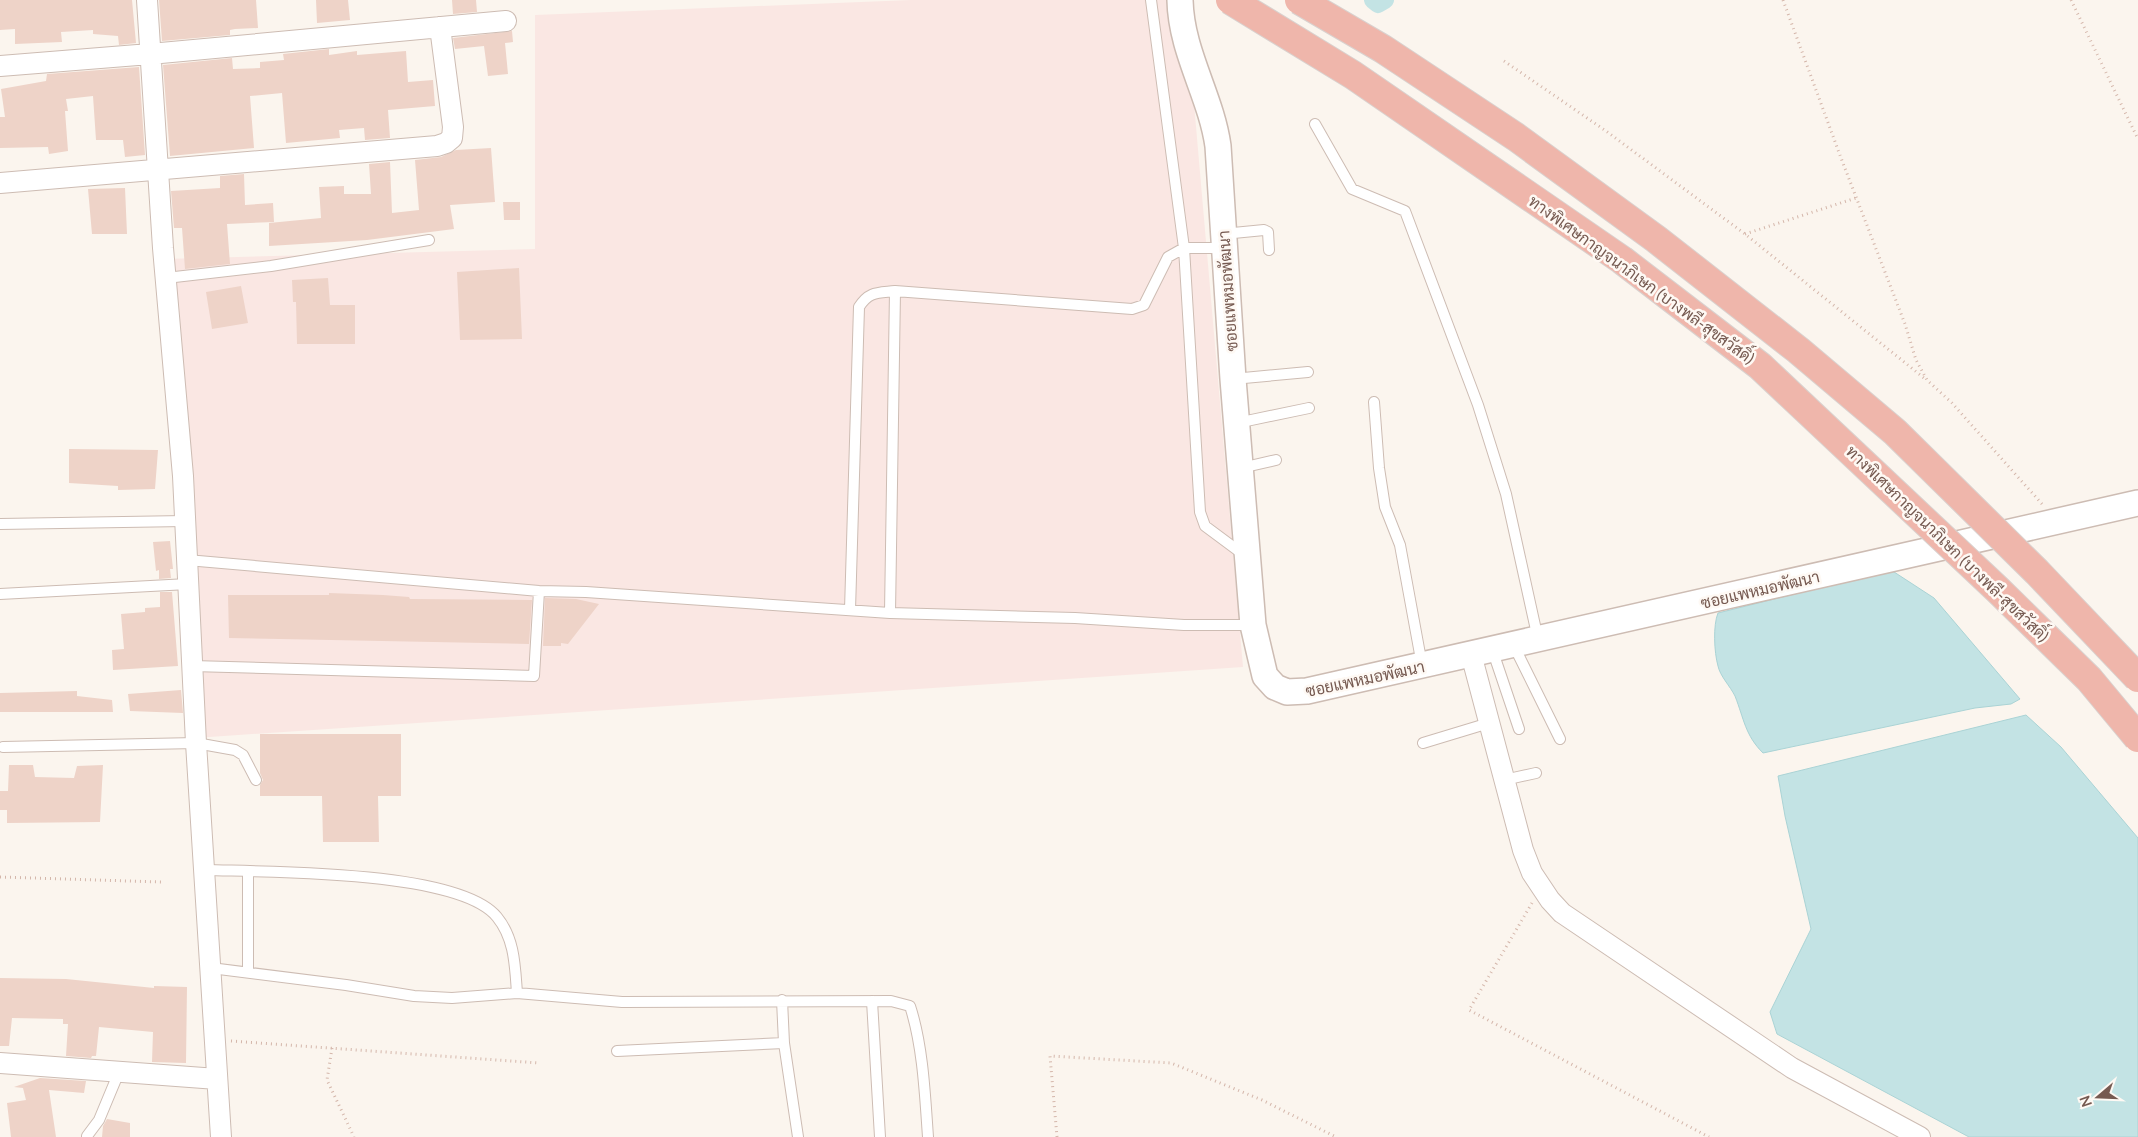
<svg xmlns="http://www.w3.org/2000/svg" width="2138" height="1137" viewBox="0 0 2138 1137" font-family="Lato,Sarabun,sans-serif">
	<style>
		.commercial { fill: #fae7e3 }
		.water { fill: #c3e3e4; stroke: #aad3d5 }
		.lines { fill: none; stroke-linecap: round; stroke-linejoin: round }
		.canal { stroke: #c3e3e4; stroke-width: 18 }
		.building { fill: #eed3c8 }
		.service-casing { stroke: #cdbcb3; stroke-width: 12 }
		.minor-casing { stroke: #cdbcb3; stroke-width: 22 }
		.tertiary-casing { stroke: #cdbcb3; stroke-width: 28 }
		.path { stroke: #d4b6aa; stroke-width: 3; stroke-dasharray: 1 4; stroke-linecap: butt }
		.service { stroke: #fff; stroke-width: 10 }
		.minor { stroke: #fff; stroke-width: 20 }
		.tertiary { stroke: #fff; stroke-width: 25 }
		.motorway-bridge-casing { stroke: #d9d1ce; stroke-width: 30; stroke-linecap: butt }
		.motorway-bridge { stroke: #efb6ab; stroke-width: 28 }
		.labels { text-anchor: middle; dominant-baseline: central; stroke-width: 5; stroke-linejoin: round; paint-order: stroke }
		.street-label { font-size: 16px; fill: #765a51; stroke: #fef9f4 }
	</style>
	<rect width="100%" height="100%" fill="#fbf5ee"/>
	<path class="commercial" d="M 911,0 L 1185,0 L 1243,667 L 195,738 L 164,259 L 535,249 L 535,15 Z"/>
	<path class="water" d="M 1891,570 L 1934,598 L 2020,699 L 2011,704 L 1975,708 L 1763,753 C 1745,735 1744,719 1735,696 C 1730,686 1720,676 1718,666 C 1714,652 1713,625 1718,613 Z
		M 2026,715 L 2061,747 L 2138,838 L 2138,1137 L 1969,1137 L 1777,1034 L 1770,1012 L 1811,929 L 1785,816 L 1778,776 Z"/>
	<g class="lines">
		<path class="canal" d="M 1373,0 L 1378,4 L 1385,0"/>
	</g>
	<path class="building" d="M 0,0 L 132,0 L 136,43 L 119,45 L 118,36 L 93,34 L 93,30 L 61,32 L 62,42 L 15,44 L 15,29 L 0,30 Z
		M 159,0 L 256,0 L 258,28 L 235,29 L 230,30 L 230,35 L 162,41 Z
		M 316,0 L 348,0 L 350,20 L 317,23 Z
		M 452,0 L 476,0 L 477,12 L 453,14 Z
		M 512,31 L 513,42 L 505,43 L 508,74 L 488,76 L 484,46 L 455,49 L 453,38 Z
		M 329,49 L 329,55 L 357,51 L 357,55 L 406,51 L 408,82 L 433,80 L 435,106 L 388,110 L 390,138 L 365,140 L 364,128 L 339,130 L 340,138 L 286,143 L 282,93 L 250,96 L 254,148 L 170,156 L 163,65 L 232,58 L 233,69 L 260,68 L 260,62 L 284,60 L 283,54 Z
		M 139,67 L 145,155 L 125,157 L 123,140 L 96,140 L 93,96 L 66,99 L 68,111 L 65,111 L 68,151 L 49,154 L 48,147 L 0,148 L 0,117 L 5,117 L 1,89 L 46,81 L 47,74 Z
		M 491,148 L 495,202 L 450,205 L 454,229 L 367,240 L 269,246 L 269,223 L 321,218 L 319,187 L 344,186 L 344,194 L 371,194 L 369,164 L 390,162 L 392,213 L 419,210 L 415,160 L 441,157 L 456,150 Z
		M 244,174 L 245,205 L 273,203 L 274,222 L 227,224 L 230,264 L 185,269 L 182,228 L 174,228 L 171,191 L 220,188 L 220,176 Z
		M 125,188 L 127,234 L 92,234 L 88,189 Z
		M 503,202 L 520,202 L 520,220 L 504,220 Z
		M 519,268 L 522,339 L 460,340 L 457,272 Z
		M 328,278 L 330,305 L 355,305 L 355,344 L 297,344 L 296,302 L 293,302 L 292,280 Z
		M 241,286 L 248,323 L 212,329 L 206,292 Z
		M 69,449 L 158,450 L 155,489 L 118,490 L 118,486 L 69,483 Z
		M 170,541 L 173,569 L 170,569 L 171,578 L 159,579 L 159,570 L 156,571 L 153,542 Z
		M 160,592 L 172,592 L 178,666 L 113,670 L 112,650 L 124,649 L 121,614 L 145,612 L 145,608 L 160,607 Z
		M 329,593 L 383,595 L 409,597 L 410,599 L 532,600 L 529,644 L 229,638 L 228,595 L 329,595 Z
		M 545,598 L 576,599 L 599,604 L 568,644 L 561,643 L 561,646 L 543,646 Z
		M 181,690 L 183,713 L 130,711 L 128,694 Z
		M 77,691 L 77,696 L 112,700 L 113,712 L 0,712 L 0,693 Z
		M 260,734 L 401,734 L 401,796 L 378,796 L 379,842 L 323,842 L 322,796 L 260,796 L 260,785 L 263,780 L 260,773 Z
		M 9,765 L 33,765 L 35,777 L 74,778 L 77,766 L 103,765 L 100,822 L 7,823 L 7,810 L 0,810 L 0,791 L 8,791 Z
		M 0,978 L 66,979 L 154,988 L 154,986 L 187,987 L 186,1063 L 152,1062 L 153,1032 L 99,1027 L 96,1056 L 92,1056 L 91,1058 L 66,1056 L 68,1024 L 63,1024 L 63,1019 L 12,1018 L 9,1046 L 0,1046 Z
		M 40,1078 L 86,1081 L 84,1093 L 49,1090 L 56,1137 L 11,1137 L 7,1103 L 26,1100 L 23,1088 L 14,1087 Z
		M 107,1119 L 130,1123 L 130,1137 L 102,1137 L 103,1126 Z"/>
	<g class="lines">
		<g class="service-casing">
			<path id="service" d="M 1151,0 L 1184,248 L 1200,512 L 1205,526 L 1244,555
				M 1315,124 L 1352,189 L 1405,211 L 1478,405 L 1506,494 L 1538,639
				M 1223,234 L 1264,230 L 1268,232 L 1269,250
				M 166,278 L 271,266 L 429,240
				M 1233,379 L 1308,372
				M 1374,402 L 1379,468 L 1385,507 L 1400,545 L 1422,665
				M 1237,423 L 1309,408
				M 1241,468 L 1276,460
				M 0,524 L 185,521
				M 187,560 L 539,591 L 586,592 L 890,613 L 1075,618 L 1184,625 L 1253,625
				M 0,594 L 188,584
				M 850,610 L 859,307 C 869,291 878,293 895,291 L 1132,309 L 1144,305 L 1168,257 L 1184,248 L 1224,248
				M 890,613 L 895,291
				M 1514,646 L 1560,739
				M 1492,649 L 1519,729
				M 192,666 L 534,676 L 539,591
				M 1423,743 L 1489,723
				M 3,747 L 196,743 L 235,750 L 243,755 L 256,780
				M 1504,780 L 1536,773
				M 206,870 C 268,872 459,870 497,917 C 515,939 515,967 517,993 L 622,1002 L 891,1001 L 910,1006 C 923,1046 925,1095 928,1137
				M 211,968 L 346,985 L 414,996 L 452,998 L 517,993
				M 248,972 L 248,872
				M 782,1000 L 784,1043 L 798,1137
				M 872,1001 L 880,1137
				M 617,1051 L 784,1043
				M 87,1136 L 99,1120 L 119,1072"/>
		</g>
		<g class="minor-casing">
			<path id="minor" d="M 147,0 L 163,248 L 183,476 L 196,743 L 221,1137
				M 0,66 L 150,54 L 506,21
				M 0,183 L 437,146 L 446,143 L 452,138 L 453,127 L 440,27
				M 1471,654 L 1523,850 L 1532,873 L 1550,900 L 1562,913 L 1792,1068 L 1920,1137
				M 0,1063 L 217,1079"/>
		</g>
		<g class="tertiary-casing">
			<path id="tertiary" d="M 1180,0 C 1181,52 1211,96 1218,146 L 1233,379 L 1253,625 L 1265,676 L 1275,687 L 1287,692 L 1307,691 L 2138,503"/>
		</g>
		<path class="path" d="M 1783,0 L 1841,158 L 1905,324 L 1916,360 L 1927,380 L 1952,403 L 2042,504
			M 2071,0 L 2138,139
			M 1504,61 L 1606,131 L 1745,234 L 1924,378
			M 1745,234 L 1856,198
			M 0,877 L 161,882
			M 1532,903 L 1469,1010 L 1709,1137
			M 231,1041 L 539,1063
			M 332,1048 L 327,1080 L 354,1137
			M 1057,1137 L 1050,1056 L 1171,1063 L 1262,1100 L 1336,1137"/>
		<use href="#service" class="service"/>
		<use href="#minor" class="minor"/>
		<use href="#tertiary" class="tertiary"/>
		<g class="motorway-bridge-casing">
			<path id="motorway-bridge" d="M 1230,0 L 1353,75 L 1622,260 L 1760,366 L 1997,589 L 2089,679 L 2138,738
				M 1299,0 L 1383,49 L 1516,137 L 1656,239 L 1798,350 L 1895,432 L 2037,572 L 2138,678"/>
		</g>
		<use href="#motorway-bridge" class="motorway-bridge"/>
	</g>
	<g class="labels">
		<g class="street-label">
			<text transform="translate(1642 279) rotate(36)">ทางพิเศษกาญจนาภิเษก (บางพลี-สุขสวัสดิ์)</text>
			<text transform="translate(1227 291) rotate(-94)">ซอยแพหมอพัฒนา</text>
			<text transform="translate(1948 543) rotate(44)">ทางพิเศษกาญจนาภิเษก (บางพลี-สุขสวัสดิ์)</text>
			<text transform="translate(1760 589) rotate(-13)">ซอยแพหมอพัฒนา</text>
			<text transform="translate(1365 678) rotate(-12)">ซอยแพหมอพัฒนา</text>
		</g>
	</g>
	<g transform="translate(2098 1097) rotate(251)" stroke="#fef9f4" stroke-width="4" paint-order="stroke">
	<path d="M0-4L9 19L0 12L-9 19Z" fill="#765a51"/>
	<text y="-8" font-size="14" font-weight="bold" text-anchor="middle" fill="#765a51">N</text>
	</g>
</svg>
